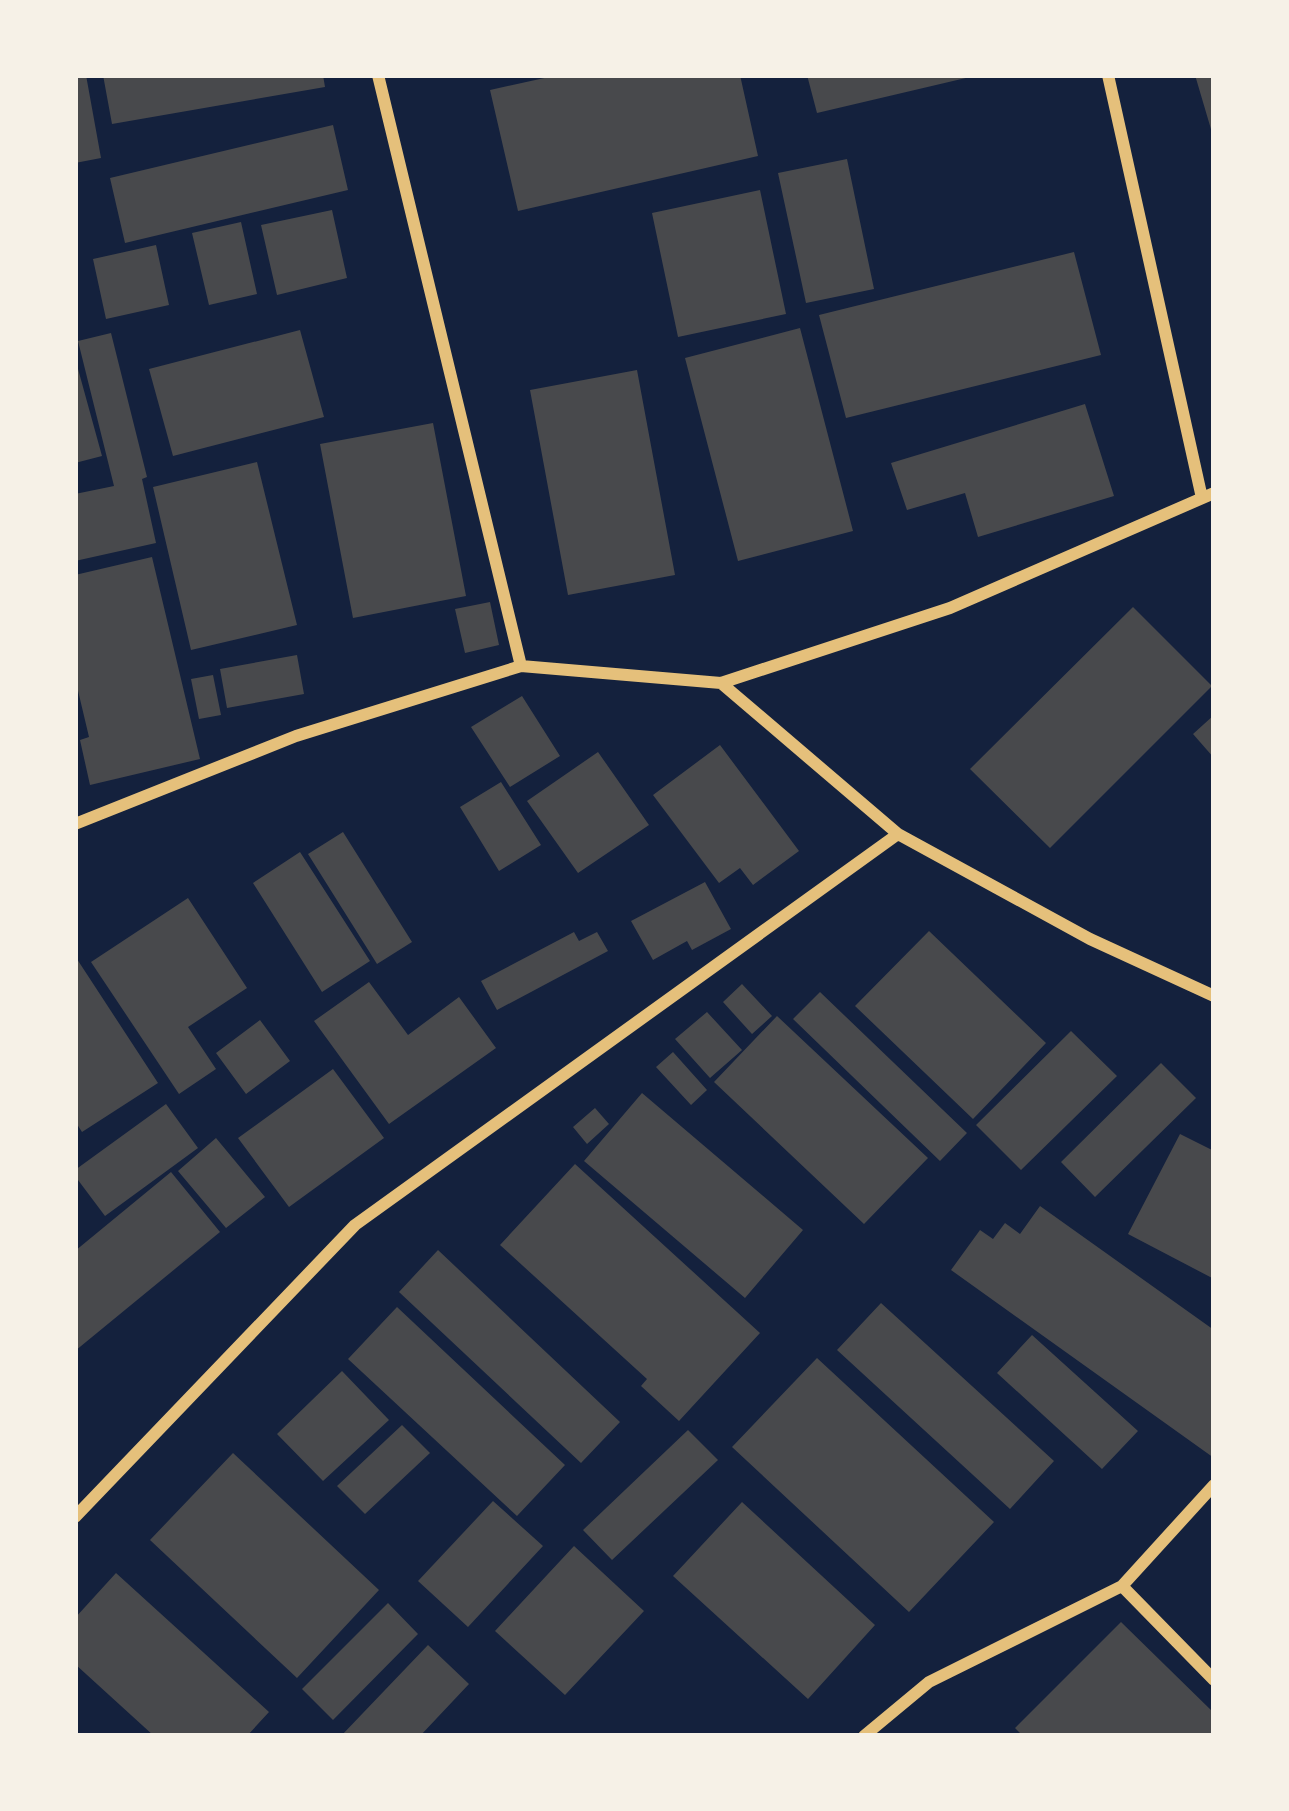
<svg xmlns="http://www.w3.org/2000/svg" width="1289" height="1811" viewBox="0 0 1289 1811" font-family="Manrope,sans-serif">
	<style>
		.building { fill: #48494c }
		.lines { fill: none; stroke-linecap: round; stroke-linejoin: round }
		.minor { stroke: #e5c07b; stroke-width: 12 }
	</style>
	<rect width="100%" height="100%" fill="#14213d"/>
	<path class="building" d="M 75,75 L 86,75 L 101,158 L 75,163 Z
		M 103,75 L 323,75 L 325,87 L 112,124 Z
		M 558,75 L 740,75 L 758,156 L 518,211 L 490,90 Z
		M 807,75 L 969,75 L 970,77 L 817,113 Z
		M 1195,75 L 1214,75 L 1214,136 L 1213,136 Z
		M 333,125 L 348,190 L 125,243 L 110,178 Z
		M 847,159 L 874,289 L 806,303 L 778,173 Z
		M 760,190 L 786,314 L 678,337 L 652,213 Z
		M 332,210 L 347,278 L 277,295 L 261,225 Z
		M 241,222 L 257,294 L 209,305 L 192,233 Z
		M 156,245 L 169,305 L 106,319 L 93,259 Z
		M 1074,252 L 1101,355 L 846,418 L 819,315 Z
		M 800,328 L 853,531 L 738,561 L 685,358 Z
		M 300,330 L 324,417 L 173,456 L 149,369 Z
		M 111,333 L 147,477 L 142,479 L 156,543 L 75,561 L 75,494 L 114,486 L 78,341 Z
		M 75,358 L 102,456 L 75,463 Z
		M 637,370 L 675,575 L 568,595 L 530,390 Z
		M 1085,404 L 1114,496 L 978,537 L 965,493 L 907,510 L 891,463 Z
		M 433,423 L 466,596 L 353,618 L 320,444 Z
		M 257,462 L 297,625 L 191,650 L 153,487 Z
		M 152,557 L 200,759 L 90,785 L 80,740 L 89,737 L 75,678 L 75,575 Z
		M 490,602 L 499,645 L 465,653 L 455,609 Z
		M 1133,607 L 1212,686 L 1050,848 L 970,769 Z
		M 297,655 L 304,694 L 227,708 L 220,669 Z
		M 213,675 L 221,715 L 199,719 L 191,679 Z
		M 522,696 L 560,756 L 510,787 L 471,727 Z
		M 1214,715 L 1214,758 L 1193,734 Z
		M 720,745 L 799,851 L 753,885 L 740,868 L 719,883 L 653,795 Z
		M 598,752 L 649,825 L 578,873 L 527,801 Z
		M 501,782 L 541,845 L 499,871 L 460,807 Z
		M 343,832 L 412,942 L 377,964 L 308,854 Z
		M 300,852 L 370,961 L 322,992 L 253,883 Z
		M 705,882 L 731,929 L 692,950 L 687,941 L 653,960 L 631,921 Z
		M 188,898 L 247,988 L 188,1027 L 216,1069 L 179,1094 L 91,962 Z
		M 929,931 L 1046,1043 L 973,1119 L 855,1006 Z
		M 574,932 L 579,941 L 597,932 L 608,951 L 497,1010 L 481,981 Z
		M 75,956 L 158,1083 L 82,1132 L 75,1121 Z
		M 369,982 L 408,1035 L 459,997 L 496,1048 L 389,1124 L 314,1021 Z
		M 742,984 L 772,1016 L 752,1034 L 723,1002 Z
		M 820,992 L 967,1133 L 940,1161 L 793,1019 Z
		M 707,1012 L 742,1050 L 710,1078 L 675,1039 Z
		M 777,1016 L 928,1158 L 864,1224 L 714,1082 Z
		M 260,1020 L 290,1061 L 246,1094 L 216,1053 Z
		M 1071,1031 L 1117,1076 L 1021,1170 L 976,1125 Z
		M 673,1052 L 707,1090 L 691,1105 L 656,1067 Z
		M 1161,1063 L 1196,1098 L 1095,1197 L 1061,1162 Z
		M 333,1069 L 384,1138 L 289,1207 L 238,1138 Z
		M 642,1093 L 803,1230 L 745,1298 L 584,1161 Z
		M 166,1104 L 198,1148 L 105,1216 L 75,1176 L 75,1170 Z
		M 595,1108 L 609,1124 L 587,1144 L 573,1127 Z
		M 1180,1134 L 1214,1151 L 1214,1279 L 1128,1234 Z
		M 216,1138 L 265,1197 L 226,1228 L 178,1171 Z
		M 575,1164 L 760,1333 L 679,1421 L 641,1386 L 647,1379 L 500,1245 Z
		M 171,1172 L 220,1232 L 75,1351 L 75,1251 Z
		M 1040,1206 L 1214,1330 L 1214,1458 L 951,1270 L 980,1230 L 993,1239 L 1005,1223 L 1020,1234 Z
		M 438,1250 L 620,1422 L 581,1463 L 399,1292 Z
		M 881,1303 L 1054,1461 L 1010,1509 L 837,1350 Z
		M 397,1307 L 565,1465 L 517,1516 L 348,1359 Z
		M 1032,1335 L 1138,1431 L 1102,1469 L 997,1373 Z
		M 817,1358 L 994,1522 L 909,1612 L 732,1447 Z
		M 342,1371 L 389,1420 L 323,1481 L 277,1434 Z
		M 402,1425 L 430,1453 L 365,1514 L 337,1486 Z
		M 688,1430 L 718,1460 L 612,1560 L 583,1530 Z
		M 233,1453 L 379,1590 L 297,1678 L 150,1540 Z
		M 493,1501 L 543,1546 L 468,1627 L 418,1581 Z
		M 742,1502 L 875,1625 L 808,1699 L 673,1576 Z
		M 574,1546 L 644,1611 L 565,1695 L 495,1631 Z
		M 116,1573 L 269,1712 L 247,1736 L 154,1736 L 75,1664 L 75,1618 Z
		M 388,1603 L 418,1634 L 333,1720 L 302,1689 Z
		M 1121,1622 L 1214,1713 L 1214,1736 L 1023,1736 L 1015,1728 Z
		M 428,1645 L 469,1684 L 420,1736 L 341,1736 Z"/>
	<g class="lines">
		<path class="minor" d="M 378,75 L 521,666
			M 1108,75 L 1202,498
			M 721,683 L 898,834 L 1090,939 L 1214,996
			M 75,824 L 296,736 L 521,666 L 721,683 L 950,608 L 1214,493
			M 75,1517 L 355,1225 L 898,834
			M 1122,1586 L 1214,1680
			M 864,1736 L 929,1682 L 1122,1586 L 1214,1485"/>
	</g>
	<rect width="1289" height="1811" fill="none" stroke="#f6f1e7" stroke-width="156"/>
</svg>
